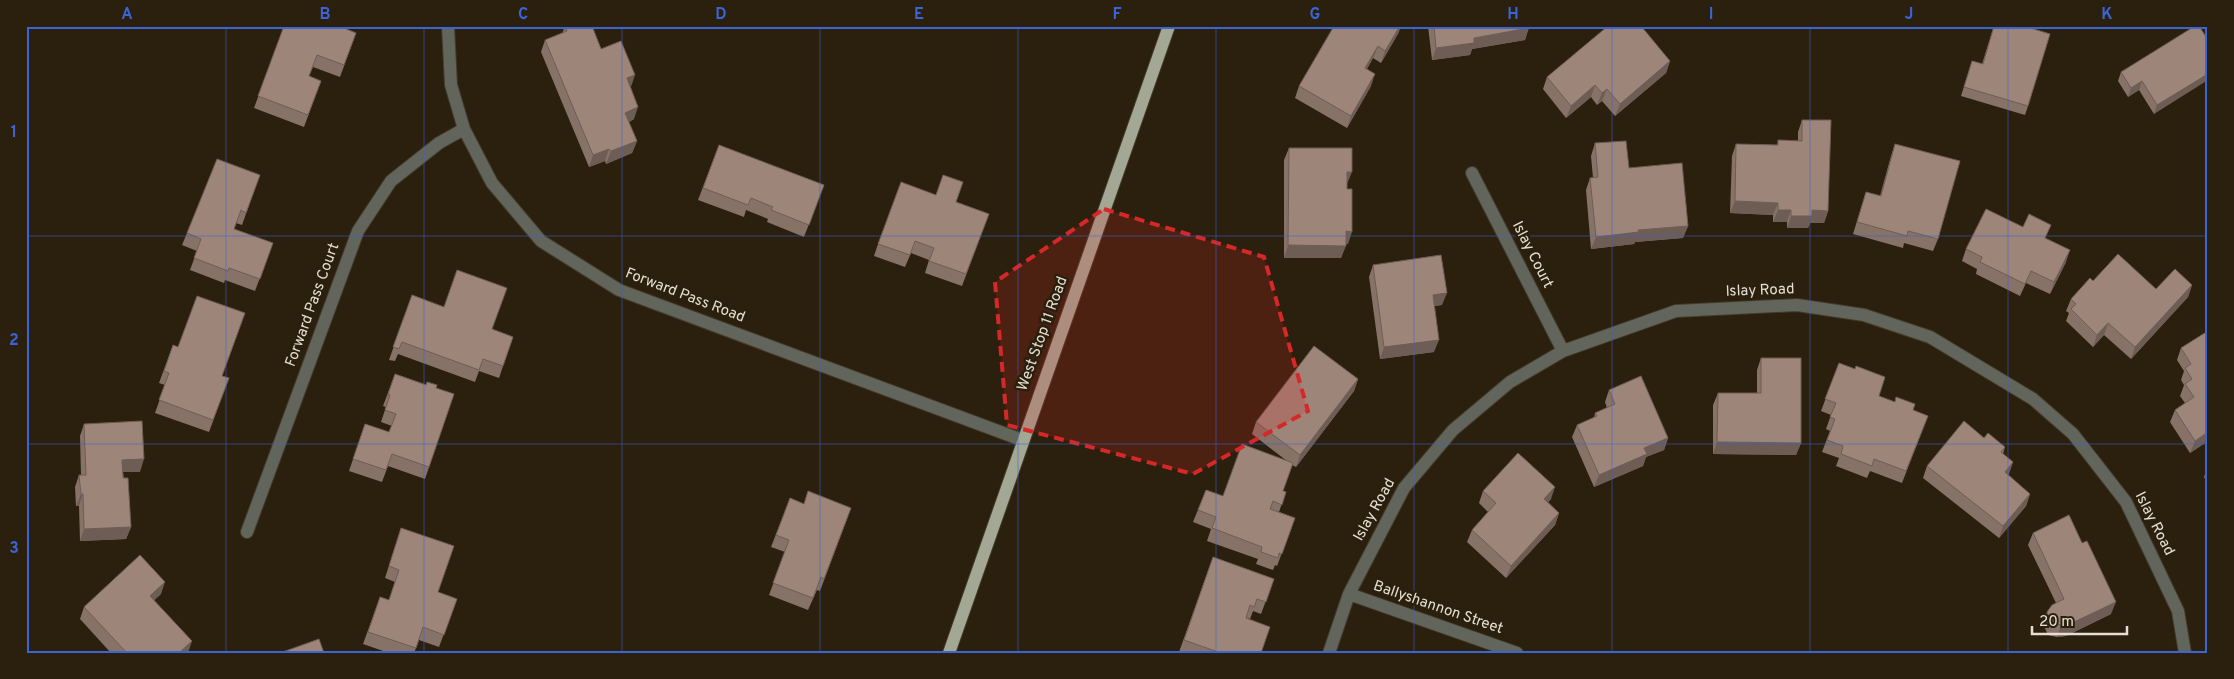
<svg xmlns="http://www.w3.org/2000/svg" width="2234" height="679" viewBox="0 0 2234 679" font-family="Overpass,sans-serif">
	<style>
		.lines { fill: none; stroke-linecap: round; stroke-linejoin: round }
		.minor-casing { stroke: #443b29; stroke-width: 14 }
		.major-casing { stroke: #443b29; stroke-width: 14 }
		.minor { stroke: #62655b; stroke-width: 12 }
		.major { stroke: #a3a894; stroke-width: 12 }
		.wall { fill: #877268 }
		.shaded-wall { fill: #6e5d55 }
		.building { fill: #9d8579; stroke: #6e5d55 }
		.marked { fill: #d62828; fill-opacity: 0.2; stroke: #d62828; stroke-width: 4; stroke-dasharray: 10 6; stroke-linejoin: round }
		.grid { fill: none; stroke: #3b64d7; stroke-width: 1; stroke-opacity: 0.55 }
		.labels { text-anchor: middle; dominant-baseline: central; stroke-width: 5; stroke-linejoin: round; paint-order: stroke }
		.street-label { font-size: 15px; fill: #e5dfd3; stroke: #2a200d }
		.neatline { fill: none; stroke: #3b64d7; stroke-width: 2 }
		.grid-label { font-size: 16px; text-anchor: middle; font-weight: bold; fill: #3b64d7 }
	</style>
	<rect width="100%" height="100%" fill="#2a200d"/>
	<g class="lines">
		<g class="minor-casing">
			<path id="minor" d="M 448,26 L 451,85 L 464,129 L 492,183 L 541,241 L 619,290 L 1022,440
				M 1472,173 L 1563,351
				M 247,532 L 358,231 L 391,181 L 439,143 L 464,129
				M 1349,594 L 1517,653
				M 1329,653 L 1349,594 L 1404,488 L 1453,430 L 1510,382 L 1563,351 L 1676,311 L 1797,305 L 1864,315 L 1930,337 L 2033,399 L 2073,434 L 2126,502 L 2178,611 L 2185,653"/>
		</g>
		<g class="major-casing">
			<path id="major" d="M 949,653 L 1169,26"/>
		</g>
		<use href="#minor" class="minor"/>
		<use href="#major" class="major"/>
	</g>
	<path class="wall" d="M 284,26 L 356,33 L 340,77 L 313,67 L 309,76 L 321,81 L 304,127 L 254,108 Z
		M 565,26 L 592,26 L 601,49 L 630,87 L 634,119 L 629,122 L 637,141 L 632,153 L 606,164 L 605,161 L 589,167 L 541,52 L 545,40 L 562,34 Z
		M 1428,26 L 1529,26 L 1525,40 L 1472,49 L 1470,55 L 1432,60 Z
		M 1994,26 L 2024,26 L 2028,106 L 2025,115 L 1961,96 L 1972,61 L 1982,64 Z
		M 1399,32 L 1381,63 L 1373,58 L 1367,69 L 1371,86 L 1347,128 L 1295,98 L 1299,86 Z
		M 2208,40 L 2154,114 L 2139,90 L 2128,97 L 2118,81 L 2121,72 Z
		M 1670,61 L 1666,73 L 1615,116 L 1602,101 L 1597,105 L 1591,97 L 1566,118 L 1543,89 L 1547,77 Z
		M 1802,120 L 1828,211 L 1824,223 L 1810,223 L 1808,228 L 1787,228 L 1787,222 L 1773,222 L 1773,215 L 1730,213 L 1732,156 L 1736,144 L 1777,145 L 1778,140 L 1798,141 L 1798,132 Z
		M 1595,143 L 1629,168 L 1688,226 L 1683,238 L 1635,242 L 1634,244 L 1591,249 L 1586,190 L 1590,178 L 1593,178 L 1591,156 Z
		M 1895,144 L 1938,239 L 1933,251 L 1904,243 L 1903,248 L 1853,234 L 1866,192 L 1880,196 L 1891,156 Z
		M 719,145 L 824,185 L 804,237 L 767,222 L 768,219 L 746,210 L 744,217 L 698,200 Z
		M 1289,148 L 1347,184 L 1348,244 L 1346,244 L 1341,258 L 1284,258 L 1284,160 Z
		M 260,175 L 242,225 L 236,223 L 234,229 L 273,243 L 255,291 L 225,280 L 224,283 L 190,270 L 197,251 L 182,245 L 187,233 Z
		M 956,202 L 989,214 L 962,286 L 925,273 L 929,260 L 911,253 L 905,267 L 874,256 L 878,244 Z
		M 2046,239 L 2066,262 L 2050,294 L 2026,283 L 2020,296 L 1976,274 L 1977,269 L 1962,261 L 1966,249 Z
		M 1373,265 L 1442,305 L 1434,306 L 1434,352 L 1380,359 L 1369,277 Z
		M 2093,281 L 2156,289 L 2192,285 L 2188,297 L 2131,359 L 2104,335 L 2093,347 L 2066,321 L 2069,313 L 2066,311 L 2071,299 Z
		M 412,295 L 492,329 L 513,337 L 499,378 L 479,371 L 475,382 L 398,354 L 395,361 L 389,360 Z
		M 2208,331 L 2208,441 L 2190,453 L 2170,422 L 2175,410 L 2185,403 L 2180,396 L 2184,385 L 2181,380 L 2184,371 L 2177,360 L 2181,348 Z
		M 173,345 L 222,376 L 229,378 L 209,432 L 155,413 L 165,385 L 159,383 Z
		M 1761,358 L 1801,443 L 1796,455 L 1713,454 L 1713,405 L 1718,393 L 1757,393 L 1757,370 Z
		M 1839,363 L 1879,396 L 1928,416 L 1902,483 L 1870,471 L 1867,478 L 1836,466 L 1839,458 L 1822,452 L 1830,431 L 1826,429 L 1831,415 L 1821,411 Z
		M 395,374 L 454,394 L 425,479 L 388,466 L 382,482 L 349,471 L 365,424 L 389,432 L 392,426 L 381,422 L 386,407 L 383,406 Z
		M 1358,379 L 1354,391 L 1296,467 L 1292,465 L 1283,491 L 1286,492 L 1279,512 L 1295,518 L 1277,566 L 1275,565 L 1273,570 L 1256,564 L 1258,559 L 1207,541 L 1211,529 L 1193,522 L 1206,490 L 1223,496 L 1287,461 L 1252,434 L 1256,422 Z
		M 1609,390 L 1668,438 L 1664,450 L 1646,457 L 1643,466 L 1594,487 L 1572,437 L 1577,425 L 1594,418 L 1595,413 L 1607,408 L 1605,402 Z
		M 84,424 L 140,472 L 123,472 L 131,527 L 126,539 L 80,541 L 79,506 L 76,506 L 75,487 L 79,475 L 81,475 L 80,436 Z
		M 1984,438 L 2005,447 L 2003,454 L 2013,462 L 2008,475 L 2030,494 L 2026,506 L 1999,538 L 1923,478 L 1927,466 Z
		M 2207,468 L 2208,468 L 2208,484 L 2204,477 Z
		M 1483,491 L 1551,499 L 1548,502 L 1559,513 L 1555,525 L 1506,578 L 1467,542 L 1472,530 L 1488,512 L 1479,503 Z
		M 790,498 L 804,504 L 851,508 L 820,591 L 817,590 L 808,610 L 769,595 L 785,552 L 771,547 Z
		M 401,528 L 438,592 L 457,599 L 439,647 L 419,640 L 414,653 L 389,653 L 363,644 L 380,597 L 389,600 L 395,582 L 385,578 Z
		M 2033,533 L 2111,614 L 2066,636 L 2057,637 L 2048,635 L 2043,624 L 2047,612 L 2056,603 L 2028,545 Z
		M 1213,557 L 1274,579 L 1261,614 L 1253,611 L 1250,619 L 1246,618 L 1261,653 L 1183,653 L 1179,652 Z
		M 161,594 L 154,600 L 188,653 L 111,653 L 80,619 L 84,607 Z"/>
	<path class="shaded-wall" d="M 1400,26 L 1401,26 L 1399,32 L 1381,63 L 1385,51 Z
		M 1529,28 L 1525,40 L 1472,49 L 1470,55 L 1432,60 L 1436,48 L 1474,38 Z
		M 1378,46 L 1373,58 L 1360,80 L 1365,68 Z
		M 1670,61 L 1666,73 L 1615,116 L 1620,104 Z
		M 1375,74 L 1371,86 L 1347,128 L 1351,116 Z
		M 2208,74 L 2208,80 L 2154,114 L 2157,105 Z
		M 635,75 L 631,87 L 627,78 Z
		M 2142,81 L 2139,90 L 2128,97 L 2131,88 Z
		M 1595,85 L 1591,97 L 1566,118 L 1571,106 Z
		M 1607,89 L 1602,101 L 1597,105 L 1602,93 Z
		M 638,107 L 634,119 L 621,125 L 625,113 Z
		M 637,141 L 632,153 L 606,164 L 611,151 Z
		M 609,149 L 605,161 L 589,167 L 593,155 Z
		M 1347,172 L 1352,172 L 1347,184 Z
		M 1735,201 L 1778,203 L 1773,215 L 1730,213 Z
		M 1778,210 L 1791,210 L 1787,222 L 1773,222 Z
		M 1812,210 L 1828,211 L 1824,223 L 1810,223 L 1808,228 L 1787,228 L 1791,216 Z
		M 1688,226 L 1683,238 L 1635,242 L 1634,244 L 1591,249 L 1596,237 L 1638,230 Z
		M 1346,231 L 1352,232 L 1348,244 L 1341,243 Z
		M 1288,245 L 1346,246 L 1341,258 L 1284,258 Z
		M 2070,250 L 2066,262 L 2050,294 L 2054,282 Z
		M 2192,285 L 2188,297 L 2131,359 L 2135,347 Z
		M 1447,293 L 1442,305 L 1428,307 L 1433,295 Z
		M 2108,323 L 2104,335 L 2093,347 L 2097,335 Z
		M 1439,340 L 1434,352 L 1380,359 L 1384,347 Z
		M 1358,379 L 1354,391 L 1296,467 L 1300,455 Z
		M 2208,432 L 2208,441 L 2190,453 L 2195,441 Z
		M 1668,438 L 1664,450 L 1646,457 L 1643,466 L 1594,487 L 1599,475 L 1644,448 Z
		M 1717,442 L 1801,443 L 1796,455 L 1713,454 Z
		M 144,459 L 140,472 L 118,472 L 122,460 Z
		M 2013,462 L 2009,474 L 2000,484 L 2005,472 Z
		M 1555,487 L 1551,499 L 1540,511 L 1544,499 Z
		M 81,494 L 83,494 L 79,506 L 76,506 Z
		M 2030,494 L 2026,506 L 1999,538 L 2003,526 Z
		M 1559,513 L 1555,525 L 1506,578 L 1511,566 Z
		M 131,527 L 126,539 L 80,541 L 84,529 Z
		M 165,582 L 161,594 L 146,608 L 150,596 Z
		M 2116,602 L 2111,614 L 2066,636 L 2057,637 L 2061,625 Z
		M 192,641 L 188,653 L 179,653 Z"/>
	<path class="building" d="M 284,26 L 339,26 L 356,33 L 344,65 L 317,55 L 309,76 L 321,81 L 308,115 L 258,96 Z
		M 565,26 L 592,26 L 601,49 L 621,41 L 635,75 L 627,78 L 638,107 L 625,113 L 637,141 L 611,151 L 609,149 L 593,155 L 545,40 L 567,31 Z
		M 1334,26 L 1400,26 L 1385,51 L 1378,46 L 1365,68 L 1375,74 L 1351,116 L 1299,86 Z
		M 1434,26 L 1529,26 L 1529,28 L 1474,38 L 1474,43 L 1436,48 Z
		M 1608,26 L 1641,26 L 1670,61 L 1620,104 L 1607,89 L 1602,93 L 1595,85 L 1571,106 L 1547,77 Z
		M 1994,26 L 2024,26 L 2050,34 L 2028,106 L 1964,87 L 1972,61 L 1983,64 Z
		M 2195,26 L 2199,26 L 2208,40 L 2208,74 L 2157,105 L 2142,81 L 2131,88 L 2121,72 Z
		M 1802,120 L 1831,120 L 1828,211 L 1812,210 L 1812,216 L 1791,216 L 1791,210 L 1778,210 L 1778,203 L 1735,201 L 1736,144 L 1778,145 L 1778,140 L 1802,141 Z
		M 1626,141 L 1629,168 L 1682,163 L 1688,226 L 1638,230 L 1639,232 L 1596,237 L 1590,178 L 1598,177 L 1595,143 Z
		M 1895,144 L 1960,161 L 1938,239 L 1908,231 L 1907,236 L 1857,222 L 1866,192 L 1881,196 Z
		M 719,145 L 824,185 L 809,225 L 771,210 L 773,207 L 751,198 L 748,205 L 703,188 Z
		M 1289,148 L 1352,148 L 1352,172 L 1347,172 L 1347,189 L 1352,189 L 1352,232 L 1346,231 L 1346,246 L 1288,245 Z
		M 217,159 L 260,175 L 246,213 L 241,210 L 234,229 L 273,243 L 260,279 L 229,268 L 228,271 L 194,258 L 201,239 L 187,233 Z
		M 943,175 L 963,182 L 956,202 L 989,214 L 966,274 L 929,261 L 934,248 L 915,241 L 910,255 L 878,244 L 901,182 L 936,195 Z
		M 1986,209 L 2023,227 L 2029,214 L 2051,225 L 2045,238 L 2070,250 L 2054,282 L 2031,271 L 2025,284 L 1980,262 L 1982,257 L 1966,249 Z
		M 2118,254 L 2156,289 L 2175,269 L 2192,285 L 2135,347 L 2108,323 L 2097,335 L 2071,309 L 2076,304 L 2071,299 L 2090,278 L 2093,281 Z
		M 1441,255 L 1447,293 L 1433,295 L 1439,340 L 1384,347 L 1373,265 Z
		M 457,270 L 507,288 L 492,329 L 513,337 L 503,366 L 483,359 L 479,370 L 402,342 L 399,349 L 393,347 L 412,295 L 444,307 Z
		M 197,296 L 245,313 L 222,376 L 229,378 L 213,420 L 159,400 L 169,373 L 164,371 L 173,345 L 178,347 Z
		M 2208,331 L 2208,432 L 2195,441 L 2175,410 L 2194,397 L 2185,384 L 2192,379 L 2185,368 L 2191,364 L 2181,348 Z
		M 1314,346 L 1358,379 L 1300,455 L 1256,422 Z
		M 1761,358 L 1801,358 L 1801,443 L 1717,442 L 1718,393 L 1761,393 Z
		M 1839,363 L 1855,369 L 1856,366 L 1885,377 L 1879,396 L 1895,402 L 1896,397 L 1915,404 L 1913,410 L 1928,416 L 1906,471 L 1874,459 L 1872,466 L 1841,454 L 1843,446 L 1827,440 L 1835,419 L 1830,417 L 1836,403 L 1825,399 Z
		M 395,374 L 426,385 L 427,382 L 437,385 L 436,388 L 454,394 L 429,467 L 392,454 L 386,470 L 353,459 L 365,424 L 389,432 L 396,414 L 385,410 L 390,395 L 388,394 Z
		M 1641,376 L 1668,438 L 1644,448 L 1647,454 L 1599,475 L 1577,425 L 1597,416 L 1595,413 L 1615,404 L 1609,390 Z
		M 142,421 L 144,459 L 122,460 L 123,478 L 128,478 L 131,527 L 84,529 L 83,494 L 81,494 L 79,475 L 86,475 L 84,424 Z
		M 1964,421 L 1984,438 L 1988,433 L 2005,447 L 2001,452 L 2013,462 L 2005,472 L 2030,494 L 2003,526 L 1927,466 Z
		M 1242,444 L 1293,463 L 1283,491 L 1286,492 L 1282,505 L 1273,501 L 1270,509 L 1295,518 L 1282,554 L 1279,553 L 1278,558 L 1261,552 L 1262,547 L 1212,528 L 1216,517 L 1198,510 L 1206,490 L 1223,496 Z
		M 1518,453 L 1555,487 L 1544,499 L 1559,513 L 1511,566 L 1472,530 L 1496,503 L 1483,491 Z
		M 808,491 L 851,508 L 824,579 L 821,577 L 813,598 L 773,583 L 789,540 L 776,535 L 790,498 L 804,504 Z
		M 2069,515 L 2082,543 L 2087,541 L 2116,602 L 2070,624 L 2061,625 L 2052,623 L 2047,612 L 2052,605 L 2064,599 L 2033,533 Z
		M 401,528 L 454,546 L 438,592 L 457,599 L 444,635 L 423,627 L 416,648 L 368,632 L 380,597 L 389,600 L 399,570 L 389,566 Z
		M 140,555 L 165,582 L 150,596 L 192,641 L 179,653 L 127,653 L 84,607 Z
		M 1213,557 L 1274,579 L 1266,602 L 1257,599 L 1254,607 L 1250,605 L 1246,618 L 1270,627 L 1261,653 L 1221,653 L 1184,640 Z
		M 319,639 L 324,653 L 280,653 Z"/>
	<path class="marked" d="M 1104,209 L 1264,257 L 1308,411 L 1193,474 L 1007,425 L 995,282 Z"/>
	<path class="grid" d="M 226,26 L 226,653M 424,26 L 424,653M 622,26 L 622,653M 820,26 L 820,653M 1018,26 L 1018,653M 1216,26 L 1216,653M 1414,26 L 1414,653M 1612,26 L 1612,653M 1810,26 L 1810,653M 2008,26 L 2008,653M 26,236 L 2208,236M 26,444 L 2208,444"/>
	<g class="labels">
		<g class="street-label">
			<text transform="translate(1532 255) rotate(63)">Islay Court</text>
			<text transform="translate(1760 291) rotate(-2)">Islay Road</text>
			<text transform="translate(685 296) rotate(21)">Forward Pass Road</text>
			<text transform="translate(313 305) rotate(-70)">Forward Pass Court</text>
			<text transform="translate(1043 334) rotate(-70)">West Stop 11 Road</text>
			<text transform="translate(1375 510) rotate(-61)">Islay Road</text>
			<text transform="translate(2154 524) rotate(63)">Islay Road</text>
			<text transform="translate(1438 608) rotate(19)">Ballyshannon Street</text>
		</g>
	</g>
	<rect width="2234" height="679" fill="none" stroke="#2a200d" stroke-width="55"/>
	<path d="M2032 626v8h95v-8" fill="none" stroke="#e5dfd3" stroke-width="2.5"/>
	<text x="2039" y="626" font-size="15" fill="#e5dfd3" stroke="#2a200d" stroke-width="4" paint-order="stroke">20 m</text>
	<rect x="28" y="28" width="2178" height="624" class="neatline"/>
	<g class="grid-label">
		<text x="127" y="19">A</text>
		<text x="325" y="19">B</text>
		<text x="523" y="19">C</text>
		<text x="721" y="19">D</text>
		<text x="919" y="19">E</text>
		<text x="1117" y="19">F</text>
		<text x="1315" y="19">G</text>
		<text x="1513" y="19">H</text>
		<text x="1711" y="19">I</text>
		<text x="1909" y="19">J</text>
		<text x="2107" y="19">K</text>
		<text x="14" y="137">1</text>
		<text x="14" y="345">2</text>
		<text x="14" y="553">3</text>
	</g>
</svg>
